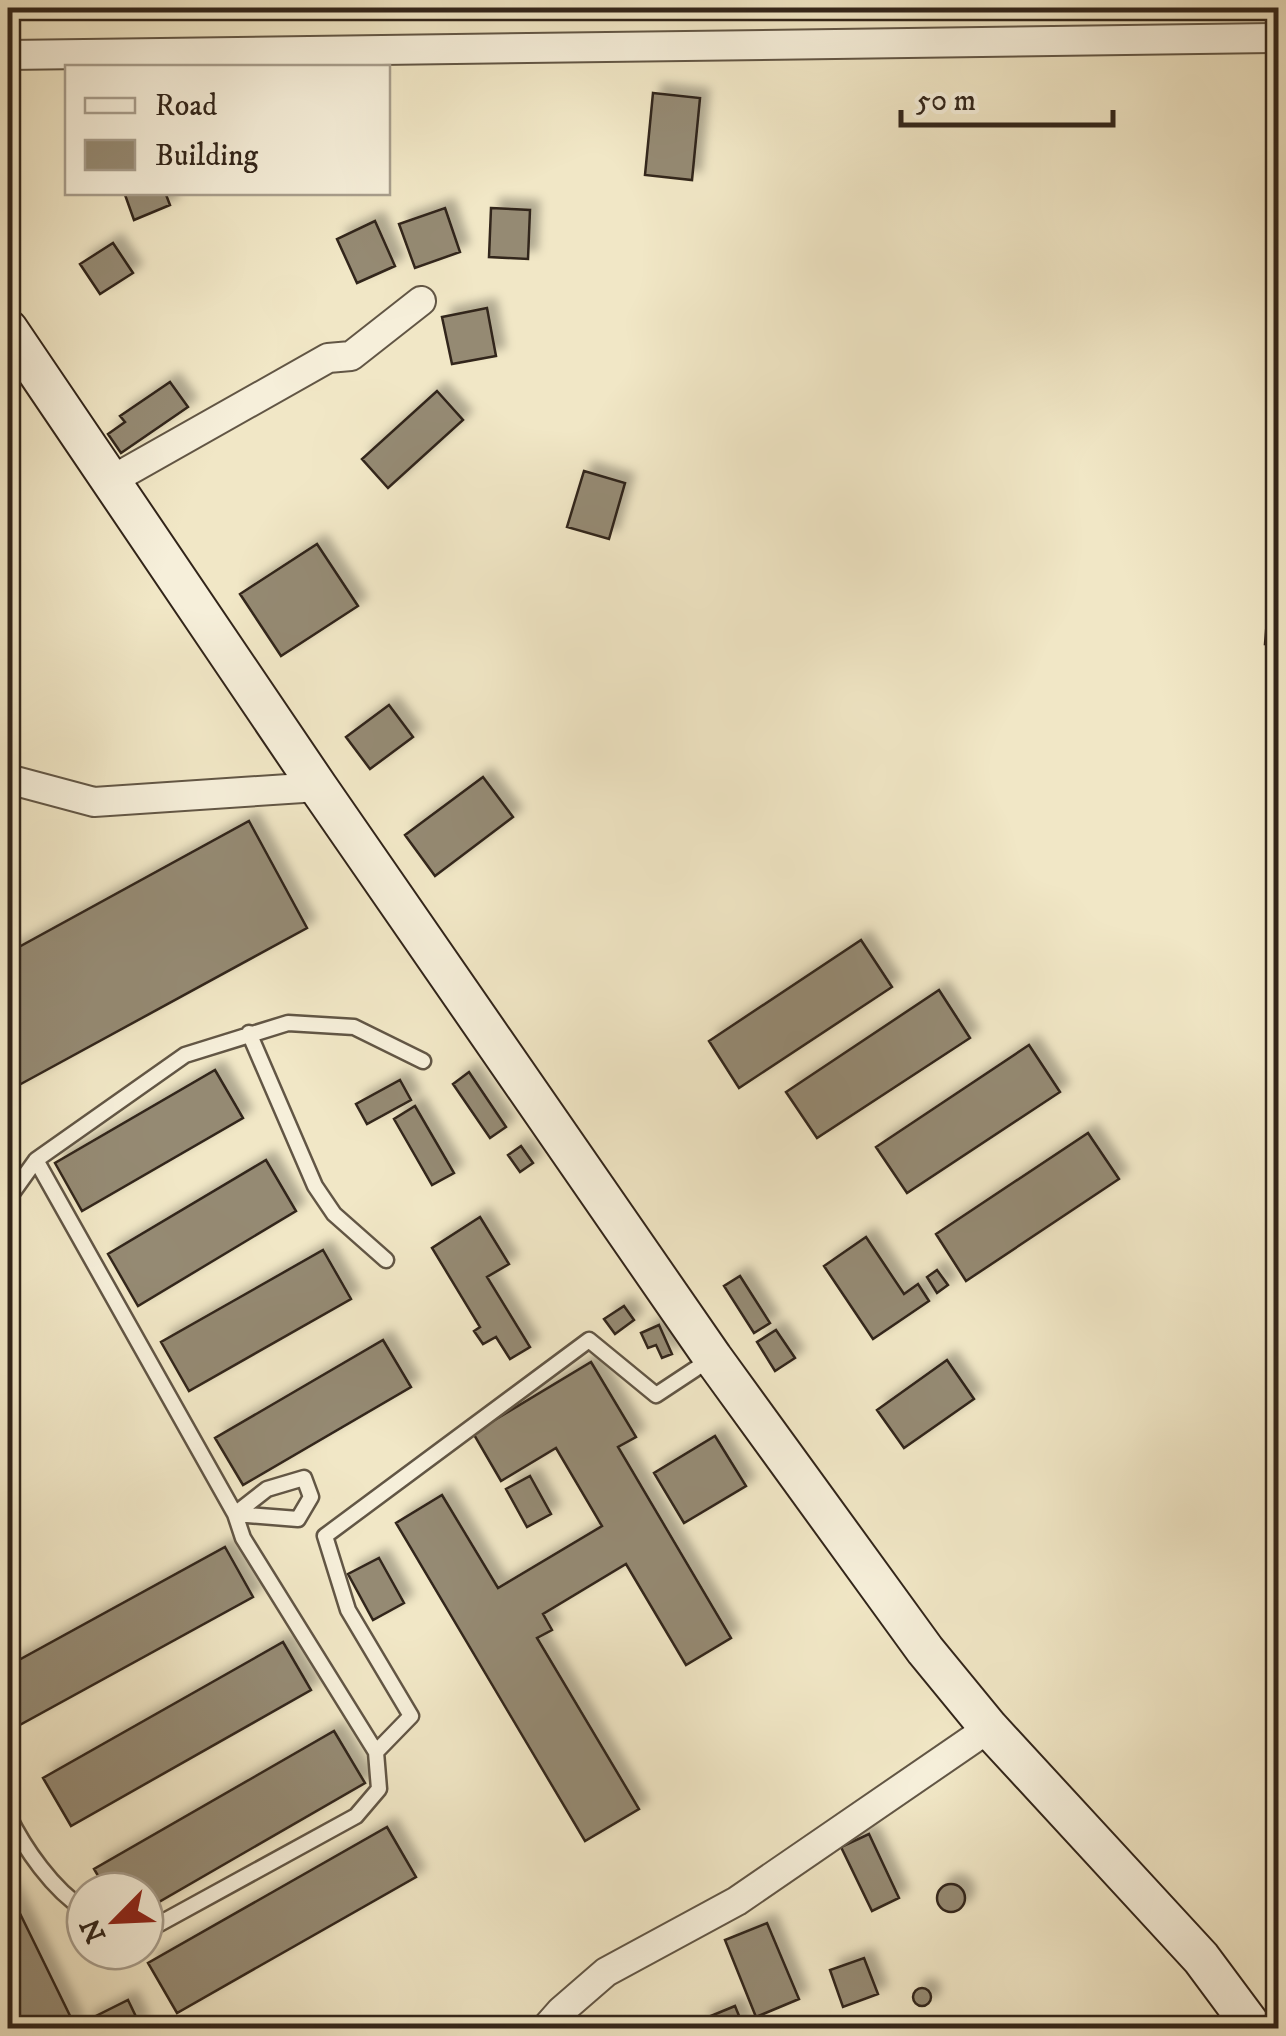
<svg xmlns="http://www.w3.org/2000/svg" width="1286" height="2036" viewBox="0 0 1286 2036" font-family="'IM FELL DW Pica',serif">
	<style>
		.building { fill: #958a73; stroke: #32251a; stroke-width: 2.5; filter: url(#shadow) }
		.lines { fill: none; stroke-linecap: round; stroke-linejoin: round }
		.lane-casing { stroke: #625645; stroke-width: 19 }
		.street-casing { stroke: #625645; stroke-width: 32 }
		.secondary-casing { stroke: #32251a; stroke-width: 42 }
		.lane { stroke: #f6efda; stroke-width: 14 }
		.street { stroke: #f6efda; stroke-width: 28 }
		.secondary { stroke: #f6efda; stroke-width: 38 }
	</style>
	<defs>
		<filter id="shadow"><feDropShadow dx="9" dy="-9" stdDeviation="5" flood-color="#0004"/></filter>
	</defs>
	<rect width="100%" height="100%" fill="#f1e7c6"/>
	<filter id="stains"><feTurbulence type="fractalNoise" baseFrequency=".002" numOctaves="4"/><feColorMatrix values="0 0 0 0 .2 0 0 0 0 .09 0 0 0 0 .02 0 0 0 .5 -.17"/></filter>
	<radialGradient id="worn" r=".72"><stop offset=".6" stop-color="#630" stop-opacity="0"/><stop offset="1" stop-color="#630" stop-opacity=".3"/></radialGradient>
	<path class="building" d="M 653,93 L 700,98 L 692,180 L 645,175 Z
		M 124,192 L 165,192 L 170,205 L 134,220 Z
		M 445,208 L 460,252 L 415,268 L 399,224 Z
		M 491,208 L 530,210 L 528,259 L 489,257 Z
		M 375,221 L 395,266 L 357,283 L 337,239 Z
		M 113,243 L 133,273 L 100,294 L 80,264 Z
		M 487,308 L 496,356 L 452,364 L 442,317 Z
		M 170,382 L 188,407 L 121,453 L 108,434 L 125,422 L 120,416 Z
		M 437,391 L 463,420 L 388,488 L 362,459 Z
		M 584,471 L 625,483 L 609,539 L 567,527 Z
		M 317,544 L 358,606 L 281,656 L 240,594 Z
		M 1269,594 L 1278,595 L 1278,645 L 1265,644 Z
		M 389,705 L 413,737 L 370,769 L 346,737 Z
		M 483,777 L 513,817 L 435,876 L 405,835 Z
		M 249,821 L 307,928 L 8,1091 L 8,953 Z
		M 861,940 L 892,987 L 739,1088 L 709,1041 Z
		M 939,990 L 970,1038 L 817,1138 L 786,1092 Z
		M 1029,1045 L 1060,1092 L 907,1193 L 876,1147 Z
		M 215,1070 L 243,1118 L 82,1211 L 55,1163 Z
		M 469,1072 L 506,1127 L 490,1138 L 453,1084 Z
		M 400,1080 L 411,1100 L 367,1124 L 356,1104 Z
		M 415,1106 L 454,1173 L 432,1185 L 394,1119 Z
		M 1088,1133 L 1119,1179 L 966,1281 L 936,1234 Z
		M 521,1146 L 533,1163 L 520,1172 L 508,1155 Z
		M 266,1160 L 296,1211 L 138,1306 L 108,1254 Z
		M 480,1217 L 509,1264 L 487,1277 L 530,1347 L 510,1359 L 496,1337 L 483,1344 L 474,1331 L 480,1327 L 432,1248 Z
		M 866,1237 L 904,1294 L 918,1284 L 929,1301 L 873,1339 L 824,1266 Z
		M 323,1250 L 351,1299 L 189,1391 L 161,1342 Z
		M 937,1270 L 948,1285 L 937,1293 L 927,1277 Z
		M 740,1276 L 770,1323 L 754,1333 L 724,1286 Z
		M 624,1306 L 634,1320 L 615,1334 L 604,1319 Z
		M 659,1325 L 672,1354 L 662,1358 L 656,1345 L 648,1348 L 641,1333 Z
		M 776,1330 L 795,1358 L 775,1371 L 757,1342 Z
		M 383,1340 L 411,1387 L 243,1485 L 215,1438 Z
		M 947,1360 L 974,1399 L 904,1448 L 877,1410 Z
		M 591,1362 L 636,1437 L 618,1447 L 731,1638 L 686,1665 L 626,1564 L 543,1614 L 552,1630 L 537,1638 L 639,1809 L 585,1841 L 396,1523 L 442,1495 L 498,1588 L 602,1526 L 556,1448 L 501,1481 L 473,1433 Z
		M 715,1436 L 746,1486 L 684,1523 L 654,1473 Z
		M 530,1476 L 551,1514 L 527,1527 L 506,1489 Z
		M 225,1547 L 253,1597 L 16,1727 L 8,1711 L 8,1666 Z
		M 379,1558 L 404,1603 L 373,1620 L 348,1574 Z
		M 283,1642 L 311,1690 L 71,1826 L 43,1778 Z
		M 334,1731 L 365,1783 L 145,1910 L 145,1891 L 107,1891 L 94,1869 Z
		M 387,1827 L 416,1877 L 177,2013 L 148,1963 Z
		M 869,1834 L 899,1898 L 872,1911 L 841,1847 Z
		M937 1898a14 14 0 1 1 28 0a14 14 0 1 1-28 0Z
		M 8,1889 L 76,2028 L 9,2028 L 8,2025 Z
		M 767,1923 L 799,1999 L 756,2017 L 725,1940 Z
		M 864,1958 L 878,1994 L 843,2007 L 830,1970 Z
		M913 1997a9 9 0 1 1 18 0a9 9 0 1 1-18 0Z
		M 128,2000 L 140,2025 L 134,2028 L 88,2028 L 84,2022 Z
		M 735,2006 L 744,2028 L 704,2028 L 701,2020 Z"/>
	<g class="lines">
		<g class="lane-casing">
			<path id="lane" d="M 249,1033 L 315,1186 L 334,1214 L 386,1260
				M 8,1199 L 36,1160
				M 304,1478 L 311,1497 L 298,1519 L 235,1514 L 267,1489 Z
				M 376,1752 L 411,1716 L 348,1610 L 325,1536 L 589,1340 L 656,1395 L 712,1358
				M 8,1815 C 24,1848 53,1890 85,1910
				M 145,1927 L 159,1924 L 356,1816 L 379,1789 L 376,1752 L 243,1538 L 235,1514 L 36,1160 L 185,1055 L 288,1023 L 354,1027 L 423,1061"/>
		</g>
		<g class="street-casing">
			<path id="street" d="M 8,55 L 1278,38
				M 112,480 L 328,358 L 351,356 L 421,301
				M 8,779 L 94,802 L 318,787
				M 546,2028 L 561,2011 L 606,1972 L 737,1901 L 989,1728"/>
		</g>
		<g class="secondary-casing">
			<path id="secondary" d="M 8,329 L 318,787 L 713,1358 L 925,1650 L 989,1728 L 1201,1958 L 1253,2028"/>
		</g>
		<use href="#lane" class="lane"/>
		<use href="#street" class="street"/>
		<use href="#secondary" class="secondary"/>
	</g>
	<rect width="1286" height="2036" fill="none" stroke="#f1e7c6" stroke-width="40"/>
	<rect x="10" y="10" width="1266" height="2016" fill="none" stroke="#32251a" stroke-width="5"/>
	<rect x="20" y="20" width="1246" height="1996" fill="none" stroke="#32251a" stroke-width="2.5"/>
	<rect x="65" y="65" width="325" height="130" fill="#f6efda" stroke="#a89e8d" stroke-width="2.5"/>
	<rect x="85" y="98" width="50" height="15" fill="#f6efda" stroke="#a89e8d" stroke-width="2.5"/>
	<text x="155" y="115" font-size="30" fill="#32251a">Road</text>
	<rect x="85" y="140" width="50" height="30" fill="#958a73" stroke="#a89e8d" stroke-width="2.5"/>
	<text x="155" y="165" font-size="30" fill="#32251a">Building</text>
	<g transform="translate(115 1921) rotate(246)"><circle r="48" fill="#f6efda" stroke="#a89e8d" stroke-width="2.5"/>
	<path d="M0-8L18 38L0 25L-18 38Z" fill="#8f2418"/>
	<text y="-15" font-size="28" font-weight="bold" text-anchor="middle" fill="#32251a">N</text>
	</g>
	<path d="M901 110v15h212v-15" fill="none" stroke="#32251a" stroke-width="5"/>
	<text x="916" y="110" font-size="30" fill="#32251a" stroke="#f6efda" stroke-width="8" paint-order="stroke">50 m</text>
	<rect width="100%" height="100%" filter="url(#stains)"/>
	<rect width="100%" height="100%" fill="url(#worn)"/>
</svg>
